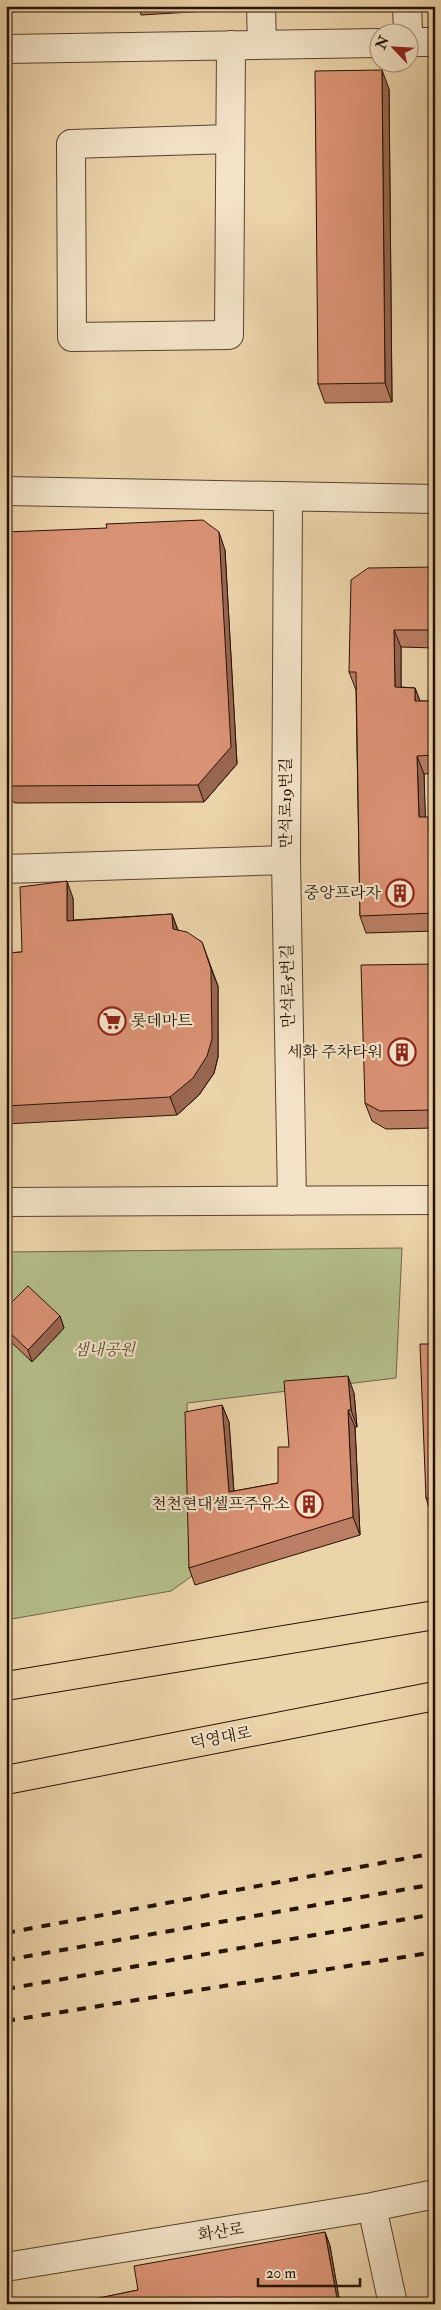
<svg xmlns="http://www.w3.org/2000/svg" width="441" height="2310" viewBox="0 0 441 2310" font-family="'IM FELL Double Pica','Noto Serif KR',serif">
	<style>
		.green { fill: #b4bd8b; stroke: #6d6848 }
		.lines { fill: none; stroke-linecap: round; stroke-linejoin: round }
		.minor-casing { stroke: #58422f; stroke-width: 30 }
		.major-casing { stroke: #261206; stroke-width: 30 }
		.minor { stroke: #f3e3c8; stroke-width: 28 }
		.major { stroke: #ecd4aa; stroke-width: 28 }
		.rail { stroke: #261206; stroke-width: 4; stroke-dasharray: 9 9; stroke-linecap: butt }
		.wall { fill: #bb7e64; stroke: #261206 }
		.shaded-wall { fill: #996651; stroke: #261206 }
		.building { fill: #da9274; stroke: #261206 }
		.labels { text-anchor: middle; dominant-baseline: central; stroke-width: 4.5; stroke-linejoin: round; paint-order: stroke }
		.street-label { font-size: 16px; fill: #261206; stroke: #f3e3c8 }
		.poi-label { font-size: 16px; fill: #261206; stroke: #f3e3c8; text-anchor: end }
		.park-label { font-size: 16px; font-style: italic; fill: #584e35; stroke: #f3e3c8 }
	</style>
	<rect width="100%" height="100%" fill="#ecd4aa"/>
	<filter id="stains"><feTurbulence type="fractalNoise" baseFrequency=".004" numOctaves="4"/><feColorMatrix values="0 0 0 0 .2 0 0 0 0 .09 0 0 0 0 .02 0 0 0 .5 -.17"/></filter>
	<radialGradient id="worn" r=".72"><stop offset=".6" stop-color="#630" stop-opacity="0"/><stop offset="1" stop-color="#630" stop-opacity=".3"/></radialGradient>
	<path class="green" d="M 402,1248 L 396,1378 L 187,1403 L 192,1576 L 171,1591 L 6,1620 L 6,1252 Z"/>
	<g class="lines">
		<g class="minor-casing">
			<path id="minor" d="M 261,6 L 262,45
				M 407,6 L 408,32
				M 408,42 L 435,42
				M 6,49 L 378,43
				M 230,139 L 71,144 L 72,337 L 229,335 L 231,45
				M 6,491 L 435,499
				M 288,497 L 286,860 L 292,1201
				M 6,869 L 286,860
				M 6,1202 L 435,1200
				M 372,2207 L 393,2304
				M 6,2267 L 372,2207 L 435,2194"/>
		</g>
		<g class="major-casing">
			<path id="major" d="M 6,1686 L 435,1615
				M 6,1780 L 435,1696"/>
		</g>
		<use href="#minor" class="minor"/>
		<use href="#major" class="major"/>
		<path class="rail" d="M 6,1933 L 435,1853
			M 6,1960 L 435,1884
			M 6,1989 L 435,1914
			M 6,2021 L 435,1952"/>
	</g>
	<path class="wall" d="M 138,6 L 208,6 L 208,11 L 141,15 Z
		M 389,89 L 392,402 L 325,403 L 318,384 Z
		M 6,532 L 225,550 L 237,764 L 204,802 L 15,803 L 6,797 Z
		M 435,567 L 435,648 L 401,647 L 401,687 L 415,688 L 420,701 L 435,701 L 435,773 L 424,774 L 425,817 L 435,831 L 435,931 L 366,933 L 360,916 L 356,690 L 349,672 Z
		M 73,898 L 73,920 L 172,914 L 178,930 L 202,942 L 218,986 L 218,1057 L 214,1073 L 199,1095 L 177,1115 L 6,1124 L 6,953 L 22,952 Z
		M 435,964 L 435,1128 L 386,1129 L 372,1121 L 365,1103 Z
		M 6,1308 L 60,1316 L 64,1328 L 32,1362 L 6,1337 Z
		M 435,1344 L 435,1516 L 432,1516 L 426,1498 Z
		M 354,1393 L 357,1427 L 355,1427 L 360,1535 L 195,1585 L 189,1568 L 222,1405 L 229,1422 L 234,1491 L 278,1483 Z
		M 325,2232 L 330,2246 L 340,2304 L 70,2304 L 138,2290 Z"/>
	<path class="shaded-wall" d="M 382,70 L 389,89 L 392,402 L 385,383 Z
		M 219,532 L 225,550 L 237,764 L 204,802 L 198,785 Z
		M 394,630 L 401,647 L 401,705 L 395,687 Z
		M 415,688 L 422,706 L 415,701 Z
		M 417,756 L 424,774 L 426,835 L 419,817 Z
		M 429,817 L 435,832 L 429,831 Z
		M 67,881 L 73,898 L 74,938 L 67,921 Z
		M 172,914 L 178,931 L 173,929 Z
		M 211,969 L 218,986 L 218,1057 L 214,1073 L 199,1095 L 177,1115 L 170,1097 Z
		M 60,1316 L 64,1328 L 32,1362 L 28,1350 Z
		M 348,1376 L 354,1393 L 357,1427 L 351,1410 Z
		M 222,1405 L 229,1422 L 235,1509 L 229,1492 Z
		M 348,1410 L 355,1427 L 360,1535 L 353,1517 Z
		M 325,2232 L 330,2246 L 340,2304 L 338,2304 Z"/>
	<path class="building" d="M 382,70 L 385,383 L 318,384 L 315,71 Z
		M 203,520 L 219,532 L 231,747 L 198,785 L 9,786 L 6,784 L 6,532 L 107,528 L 106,524 Z
		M 435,567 L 435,630 L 394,630 L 395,687 L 415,688 L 415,701 L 435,701 L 435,755 L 417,756 L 419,817 L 429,817 L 429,831 L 435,831 L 435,913 L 360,916 L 356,672 L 349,672 L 351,580 L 368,568 Z
		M 67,881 L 67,921 L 172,914 L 173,929 L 187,932 L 202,942 L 211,969 L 212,1039 L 207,1056 L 193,1078 L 170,1097 L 6,1106 L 6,953 L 22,952 L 20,887 Z
		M 435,964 L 435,1110 L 380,1111 L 365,1103 L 361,965 Z
		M 28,1286 L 60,1316 L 28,1350 L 6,1329 L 6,1308 Z
		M 420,1344 L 435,1344 L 435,1498 L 426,1498 Z
		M 348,1376 L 351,1410 L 348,1410 L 353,1517 L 189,1568 L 185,1412 L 222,1405 L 229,1492 L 278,1483 L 278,1447 L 289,1447 L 284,1381 Z
		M 325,2232 L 338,2304 L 291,2304 L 290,2299 L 261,2304 L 70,2304 L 138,2290 L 134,2266 Z"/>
	<defs>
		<g id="building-ring" transform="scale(1.4375)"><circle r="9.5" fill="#f3e3c8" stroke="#8f2418" stroke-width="1.5"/><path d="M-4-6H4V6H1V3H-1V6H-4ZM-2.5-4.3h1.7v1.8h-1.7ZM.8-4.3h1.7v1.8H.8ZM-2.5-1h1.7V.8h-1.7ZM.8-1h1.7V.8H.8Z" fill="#8f2418"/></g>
		<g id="supermarket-ring" transform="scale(1.4375)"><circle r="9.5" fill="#f3e3c8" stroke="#8f2418" stroke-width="1.5"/><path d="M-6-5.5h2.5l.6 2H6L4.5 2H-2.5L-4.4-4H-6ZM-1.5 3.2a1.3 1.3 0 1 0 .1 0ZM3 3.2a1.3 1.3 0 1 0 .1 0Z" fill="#8f2418"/></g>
	</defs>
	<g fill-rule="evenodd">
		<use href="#building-ring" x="400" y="893"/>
		<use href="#supermarket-ring" x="112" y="1021"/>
		<use href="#building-ring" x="402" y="1052"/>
		<use href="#building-ring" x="309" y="1504"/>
	</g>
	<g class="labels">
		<g class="street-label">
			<text transform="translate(286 803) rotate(-90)">만석로19번길</text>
			<text transform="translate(288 986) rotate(-91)">만석로5번길</text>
			<text transform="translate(221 1738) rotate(-11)">덕영대로</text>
			<text transform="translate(221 2232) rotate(-9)">화산로</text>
		</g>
		<g class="poi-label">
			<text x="381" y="893">중앙프라자</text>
			<text x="131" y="1021" text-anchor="start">롯데마트</text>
			<text x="383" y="1052">세화 주차타워</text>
			<text x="290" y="1504">천천현대셀프주유소</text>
		</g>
		<g class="park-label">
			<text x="104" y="1350">샘내공원</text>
		</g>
	</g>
	<rect width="441" height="2310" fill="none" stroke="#ecd4aa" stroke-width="25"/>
	<rect x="8" y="8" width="426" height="2295" fill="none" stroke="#261206" stroke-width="2.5"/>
	<rect x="12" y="12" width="416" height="2285" fill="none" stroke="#261206"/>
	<g transform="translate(394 48) rotate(295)"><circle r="24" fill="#f3e3c8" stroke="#a18f7a"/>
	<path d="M0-4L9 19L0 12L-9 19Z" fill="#8f2418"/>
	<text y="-8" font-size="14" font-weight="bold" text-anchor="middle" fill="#261206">N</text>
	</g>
	<path d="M258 2278v8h102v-8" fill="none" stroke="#261206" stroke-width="2.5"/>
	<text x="266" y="2278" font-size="15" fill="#261206" stroke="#f3e3c8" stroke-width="4" paint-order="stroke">20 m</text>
	<rect width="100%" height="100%" filter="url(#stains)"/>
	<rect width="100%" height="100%" fill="url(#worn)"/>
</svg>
